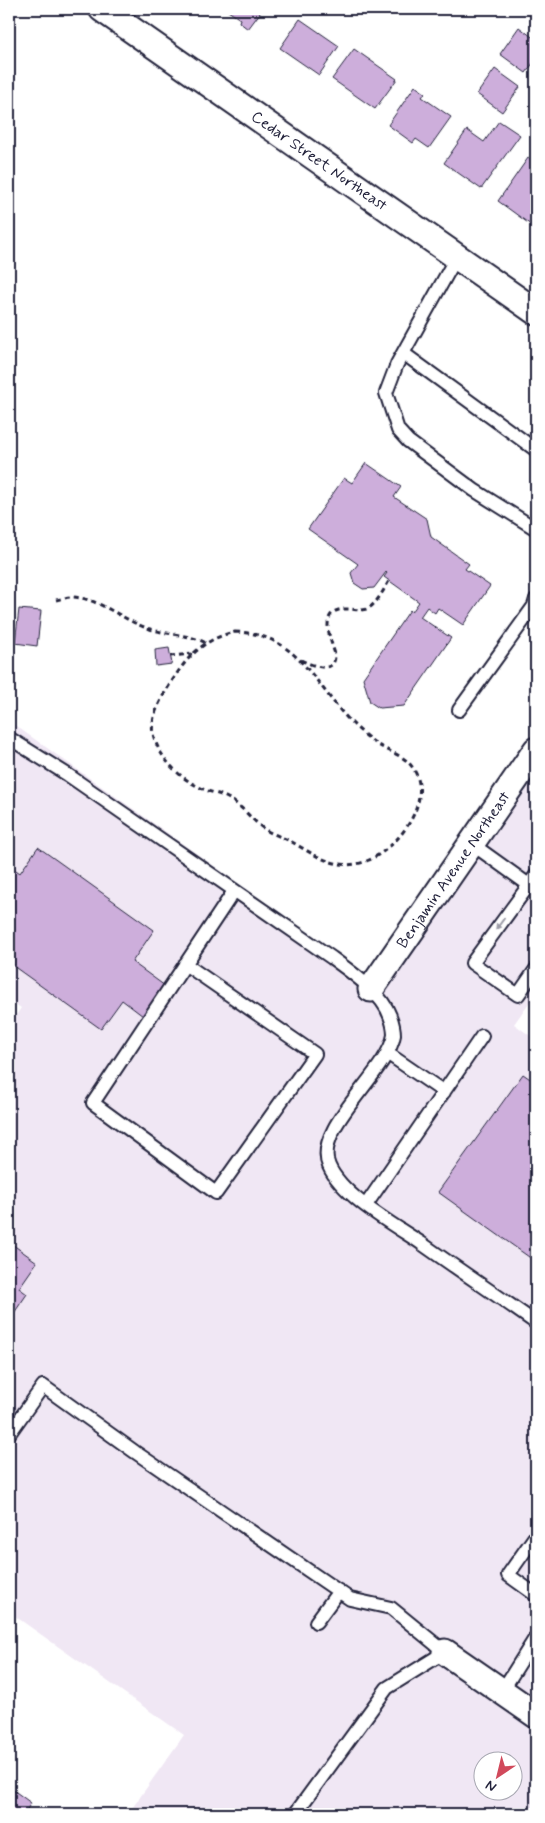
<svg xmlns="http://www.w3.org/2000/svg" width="545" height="1823" viewBox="0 0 545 1823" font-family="Mynerve,sans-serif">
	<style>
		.built { fill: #f0e7f4; fill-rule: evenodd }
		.building { fill: #cdaedb; stroke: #22223b }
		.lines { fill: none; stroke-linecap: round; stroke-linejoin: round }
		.lane-casing { stroke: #22223b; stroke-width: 16 }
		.street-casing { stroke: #22223b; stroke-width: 29 }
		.path { stroke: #22223b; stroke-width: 3; stroke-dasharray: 5 4; stroke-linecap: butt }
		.lane { stroke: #fff; stroke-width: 12 }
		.street { stroke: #fff; stroke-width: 25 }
		.oneway { fill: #9c9ca7 }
		.labels { text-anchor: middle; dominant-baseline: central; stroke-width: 4; stroke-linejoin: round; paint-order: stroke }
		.street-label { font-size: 16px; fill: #22223b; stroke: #fff }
	</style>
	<rect width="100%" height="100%" fill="#fff"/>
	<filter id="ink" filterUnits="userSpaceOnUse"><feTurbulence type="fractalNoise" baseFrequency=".02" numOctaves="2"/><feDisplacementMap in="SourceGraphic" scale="10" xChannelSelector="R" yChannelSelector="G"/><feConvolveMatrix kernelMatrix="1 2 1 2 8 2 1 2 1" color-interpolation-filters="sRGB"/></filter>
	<g filter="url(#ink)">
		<path class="built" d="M 9,721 L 373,979 L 536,750 L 536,993 L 514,1024 L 536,1040 L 536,1814 L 128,1814 L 184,1735 L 9,1612 L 9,1025 L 21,1008 L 9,1000 ZM 482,1760 L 512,1760 L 512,1790 L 482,1790 Z"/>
		<path class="building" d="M 225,9 L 263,9 L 248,29 L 239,22 L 240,19 Z
			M 300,19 L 339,46 L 319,75 L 280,48 Z
			M 519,27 L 536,40 L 536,59 L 526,73 L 500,54 Z
			M 354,49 L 397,79 L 375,109 L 332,79 Z
			M 495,69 L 520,87 L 502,112 L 477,94 Z
			M 415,86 L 425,93 L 422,97 L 451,117 L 429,148 L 416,139 L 413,143 L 388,125 Z
			M 499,121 L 520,135 L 481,189 L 444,163 L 467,130 L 484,142 Z
			M 528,158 L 536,163 L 535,228 L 498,201 Z
			M 366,463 L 401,487 L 394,497 L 427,519 L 431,537 L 469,564 L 465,569 L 490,586 L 463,625 L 438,608 L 435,613 L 427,607 L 420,617 L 451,638 L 404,706 L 379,708 L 370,702 L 363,678 L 410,610 L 412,612 L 419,602 L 384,577 L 387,573 L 386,572 L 374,588 L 363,589 L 354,583 L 351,573 L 358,564 L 308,529 L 344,478 L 352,483 Z
			M 19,609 L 41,611 L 37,646 L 15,643 Z
			M 169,648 L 172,664 L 156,666 L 155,650 Z
			M 38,847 L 154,930 L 132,962 L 165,986 L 143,1016 L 122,1000 L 101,1029 L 9,963 L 9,865 L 20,873 Z
			M 523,1074 L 536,1083 L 536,1262 L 438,1192 Z
			M 9,1242 L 37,1262 L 19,1288 L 27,1294 L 14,1313 L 9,1309 Z
			M 9,1787 L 31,1803 L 24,1814 L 9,1814 Z"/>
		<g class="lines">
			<g class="lane-casing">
				<path id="lane" d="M 457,256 L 397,364 L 386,393 L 398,430 L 408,441 L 474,490 L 536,529
					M 403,353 L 536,450
					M 459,710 L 534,606 L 536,599
					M 9,738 L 68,775 L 332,958 C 351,972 382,993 390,1016 C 392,1021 394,1030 394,1035 C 388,1073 312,1128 329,1166 C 342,1196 394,1225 421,1243 C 459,1270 498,1296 536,1323
					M 472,844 L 529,885 L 536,875
					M 529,885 L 472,963 L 518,995 L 536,969
					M 185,964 L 315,1054 L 216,1193 L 93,1103 L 234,891
					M 387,1053 L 444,1092
					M 366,1205 L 482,1036
					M 9,1434 L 43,1386 L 135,1452 L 350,1599 L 391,1608 L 445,1652 L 387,1688 L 295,1814
					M 536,1535 L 508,1575 L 536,1595
					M 316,1622 L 339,1591
					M 502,1691 L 536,1637"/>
			</g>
			<g class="street-casing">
				<g id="street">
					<path id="s1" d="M 102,9 L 536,312"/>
					<path id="s2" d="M 371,989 L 536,750"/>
					<path d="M 445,1652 L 536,1715"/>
				</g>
			</g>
			<path class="path" d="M 56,600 C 61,599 67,597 72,597 C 100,598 123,621 150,629 C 168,635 189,634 206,643
				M 235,632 C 298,633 314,685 352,723 C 360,731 369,739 378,745 C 388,751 399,754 408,762 C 439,794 401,846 369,860 C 340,873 316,856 292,842 C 281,836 269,834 259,825 C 250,817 241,806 231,800 C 222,794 212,793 203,789 C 180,779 159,758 153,734 C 149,716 166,690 176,675 C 190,653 209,637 235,632 Z
				M 170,656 L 192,654
				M 301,660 C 312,665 336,676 335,654 C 330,638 317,608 348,609 C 354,609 361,611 367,609 C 377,604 384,589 389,581"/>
			<use href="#lane" class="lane"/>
			<use href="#street" class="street"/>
		</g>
		<defs><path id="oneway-solid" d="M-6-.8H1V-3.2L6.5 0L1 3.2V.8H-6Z" transform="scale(1.25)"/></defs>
		<use class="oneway" href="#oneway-solid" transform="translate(500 924) rotate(126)"/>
	</g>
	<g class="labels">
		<g class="street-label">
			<text stroke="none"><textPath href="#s1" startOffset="265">Cedar Street Northeast</textPath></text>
			<text stroke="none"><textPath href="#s2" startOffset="145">Benjamin Avenue Northeast</textPath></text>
		</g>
	</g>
	<rect width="545" height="1823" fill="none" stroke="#fff" stroke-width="30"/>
	<rect x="15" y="15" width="515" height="1793" fill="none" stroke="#22223b" stroke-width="2" filter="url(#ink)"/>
	<g transform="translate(498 1776) rotate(215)"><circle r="24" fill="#ffffff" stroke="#a7a7b1"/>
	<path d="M0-4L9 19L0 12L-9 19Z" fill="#d1495b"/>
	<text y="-8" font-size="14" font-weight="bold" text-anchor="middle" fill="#22223b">N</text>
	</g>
</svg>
